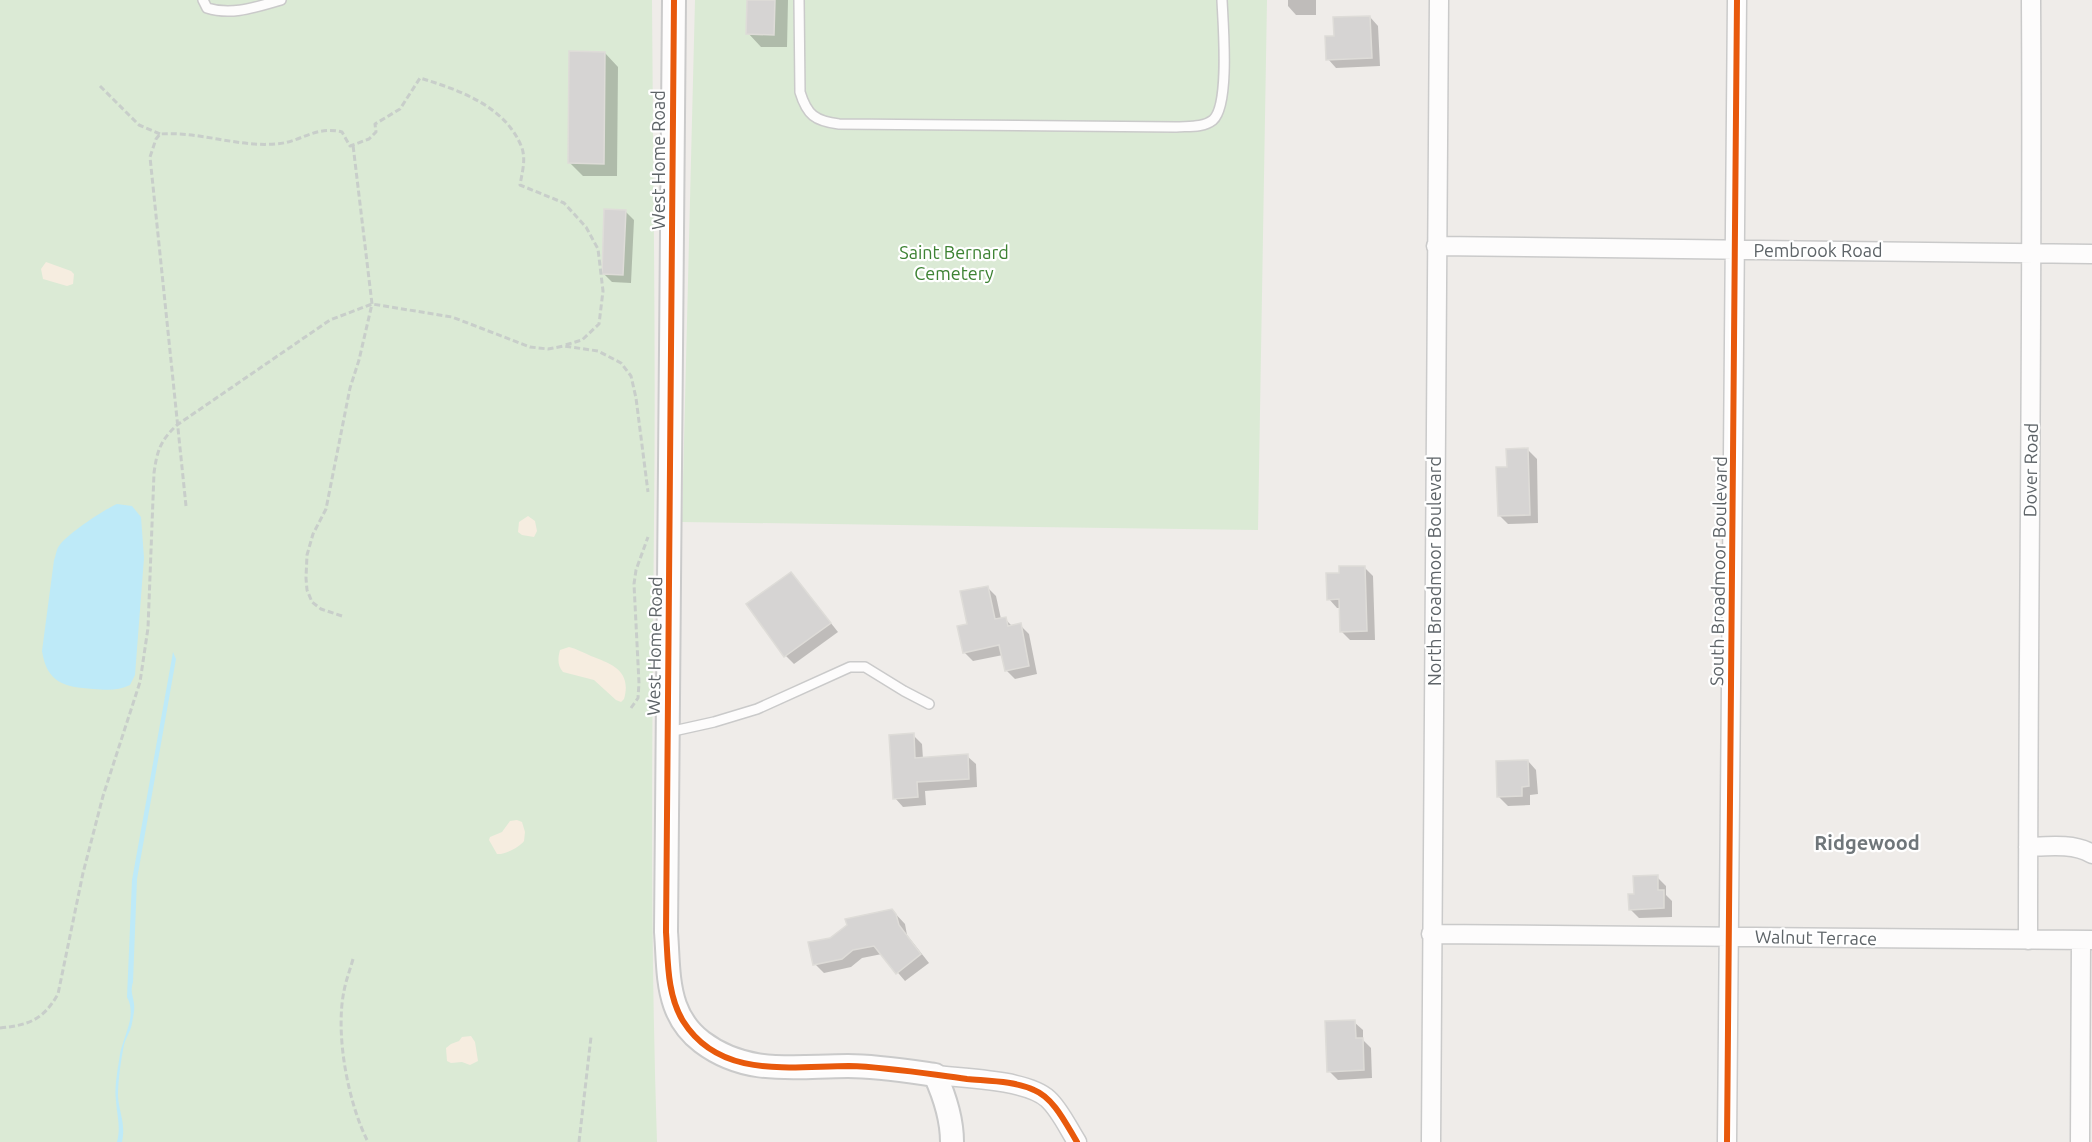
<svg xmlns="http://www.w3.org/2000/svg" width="2092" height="1142" viewBox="0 0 2092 1142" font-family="Ubuntu,sans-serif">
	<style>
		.green { fill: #dbead5 }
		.sand { fill: #f6ede0 }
		.water { fill: #beeaf8 }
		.shadow { fill: #0003 }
		.building { fill: #d6d4d3; stroke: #dedcd8; stroke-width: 1.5 }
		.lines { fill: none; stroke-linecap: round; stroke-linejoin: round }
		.service-casing { stroke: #cacaca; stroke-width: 12 }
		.minor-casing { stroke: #cacaca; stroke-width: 21 }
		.tertiary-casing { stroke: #cacaca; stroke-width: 26 }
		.path { stroke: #c8ceca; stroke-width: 3; stroke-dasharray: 6 3; stroke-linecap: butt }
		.service { stroke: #fdfcfc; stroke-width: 9 }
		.minor { stroke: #fdfcfc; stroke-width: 18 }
		.tertiary { stroke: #fdfcfc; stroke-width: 22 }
		.cycleway-casing { stroke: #fff; stroke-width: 10 }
		.cycleway { stroke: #e8590c; stroke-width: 6 }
		.labels { text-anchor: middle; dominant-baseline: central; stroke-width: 4.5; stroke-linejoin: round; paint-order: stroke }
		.street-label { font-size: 18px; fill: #5e6468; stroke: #fff }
		.park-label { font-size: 18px; fill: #3d8233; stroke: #fff }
		.neighbourhood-label { font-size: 20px; font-weight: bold; fill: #6f767a; stroke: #fff }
	</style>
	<rect width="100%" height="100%" fill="#efece9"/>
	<path class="green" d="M 0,0 L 652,0 C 653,174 656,348 654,522 C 652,729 650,935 657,1142 L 0,1142 Z
		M 695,0 L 1267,0 L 1258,530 L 682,522 Z"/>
	<path class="sand" d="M 46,262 L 71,271 L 74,274 L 73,284 L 67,286 L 43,279 L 41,269 Z
		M 528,516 L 535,521 L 537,531 L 534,537 L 522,535 L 518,532 L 519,522 Z
		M 569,647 C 577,649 584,653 591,656 C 612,664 632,671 624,699 L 621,702 L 616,700 L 594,680 L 563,672 C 557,665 558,658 560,650 Z
		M 517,820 L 522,822 L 525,832 L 524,841 C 520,847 504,855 497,854 L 489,840 L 490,837 L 502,832 L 510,821 Z
		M 471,1036 L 475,1042 L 478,1061 L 470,1065 L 462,1062 L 451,1063 L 447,1061 L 446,1048 L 451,1044 L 459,1041 L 462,1037 Z"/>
	<path class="water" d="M 117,504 L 132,506 L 141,517 L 144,558 L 135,675 L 130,685 C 118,691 107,690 93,689 C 64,687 47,683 42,651 L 54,560 C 56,556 56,550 59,546 C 66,535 103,510 117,504 Z
		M 173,652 L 176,659 L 137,879 L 133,982 C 130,992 133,995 134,1004 C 135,1009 133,1018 132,1023 C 131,1031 126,1037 124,1045 C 121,1060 118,1080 118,1096 C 119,1113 126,1123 122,1142 L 117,1142 C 121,1127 117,1116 116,1101 C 114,1086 118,1069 120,1054 C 124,1034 137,1016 127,997 L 132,880 Z"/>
	<path class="shadow" d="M 749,0 L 788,0 L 787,47 L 761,47 L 748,33 Z
		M 1288,0 L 1316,0 L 1316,15 L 1296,15 L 1288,6 Z
		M 1370,17 L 1378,26 L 1380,66 L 1336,68 L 1328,59 L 1336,37 Z
		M 605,53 L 618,67 L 617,176 L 583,176 L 570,163 Z
		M 625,211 L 634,220 L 631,283 L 612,282 L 603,273 Z
		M 1528,450 L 1537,459 L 1538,523 L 1508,524 L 1499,515 L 1508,468 Z
		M 1364,567 L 1373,576 L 1375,640 L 1350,640 L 1342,632 L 1341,608 L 1337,608 L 1329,599 L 1341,574 Z
		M 791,573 L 838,632 L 794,664 L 786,656 Z
		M 987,587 L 996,596 L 1001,619 L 1005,619 L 1013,627 L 1020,625 L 1029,634 L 1037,674 L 1015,679 L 1006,670 L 1003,655 L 973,661 L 964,652 L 969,625 Z
		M 913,735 L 922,744 L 923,759 L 967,756 L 976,764 L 977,787 L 925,791 L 926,805 L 903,807 L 895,798 Z
		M 1528,761 L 1536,770 L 1538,794 L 1530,795 L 1530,805 L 1508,806 L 1499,797 Z
		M 1657,877 L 1666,886 L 1666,895 L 1672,901 L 1672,917 L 1639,918 L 1630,909 Z
		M 892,910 L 905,924 L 907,935 L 929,963 L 905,981 L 882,954 L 862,958 L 851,967 L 824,973 L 815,964 L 831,939 Z
		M 1354,1022 L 1363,1030 L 1363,1040 L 1371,1048 L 1372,1078 L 1338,1080 L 1329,1071 Z"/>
	<path class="building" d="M 747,0 L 775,0 L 774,35 L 746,34 Z
		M 1370,16 L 1372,58 L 1326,60 L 1325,36 L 1334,36 L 1333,17 Z
		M 569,51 L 605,52 L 604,164 L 568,163 Z
		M 604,209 L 626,210 L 623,275 L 602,274 Z
		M 1528,448 L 1530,515 L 1498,516 L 1496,467 L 1507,467 L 1506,449 Z
		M 1339,566 L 1365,566 L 1367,631 L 1340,632 L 1339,599 L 1327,600 L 1326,573 L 1339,573 Z
		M 791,572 L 831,623 L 784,657 L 746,604 Z
		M 988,586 L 995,619 L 1006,617 L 1008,626 L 1021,623 L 1029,666 L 1005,671 L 999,645 L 963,653 L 957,626 L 967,624 L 960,591 Z
		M 914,733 L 915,758 L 968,754 L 969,779 L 917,782 L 918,797 L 893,799 L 889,735 Z
		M 1528,760 L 1529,786 L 1522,787 L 1522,796 L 1497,797 L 1496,761 Z
		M 1658,875 L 1658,890 L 1664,890 L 1664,908 L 1629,910 L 1628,894 L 1634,894 L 1633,876 Z
		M 892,909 L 896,914 L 899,925 L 921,954 L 896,974 L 874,946 L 853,950 L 842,959 L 813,965 L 808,942 L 830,938 L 847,925 L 845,919 Z
		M 1355,1020 L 1356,1038 L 1363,1038 L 1364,1070 L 1327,1072 L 1325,1021 Z"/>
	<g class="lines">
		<g class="service-casing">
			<path id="service" d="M 203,0 L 207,8 C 232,16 256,7 281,0
				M 799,0 L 800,92 C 807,115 815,121 839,124 L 1176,127 C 1188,126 1203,128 1213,120 C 1230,105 1223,24 1222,0
				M 669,732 L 714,722 L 757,709 L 850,667 L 865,667 L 904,691 L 929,704"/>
		</g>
		<g class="minor-casing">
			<path id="minor" d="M 1436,246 L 2092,254
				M 2028,847 C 2048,846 2075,843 2092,854
				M 1431,934 L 2092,940
				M 2028,940 C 2028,626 2033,313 2031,0
				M 935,1075 C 964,1078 1028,1080 1048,1099 C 1060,1110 1068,1128 1077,1142
				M 1431,1142 L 1439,0
				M 1727,1142 L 1737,0
				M 2080,1142 L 2081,940"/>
		</g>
		<g class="tertiary-casing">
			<path id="tertiary" d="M 674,0 L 666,932 C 668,956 667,982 675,1005 C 680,1019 690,1033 702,1042 C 747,1076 795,1066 848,1066 C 877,1066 907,1071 935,1075 C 945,1097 952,1118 952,1142"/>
		</g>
		<path class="path" d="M 100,86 L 139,125 L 160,134
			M 186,506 L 150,157 L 156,139 L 160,134 C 199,131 236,147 275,144 C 300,143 315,125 342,132 L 350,146 L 369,139 L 376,132 L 375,124 L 400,109 L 420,78 C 459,90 506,106 522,148 C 526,160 522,173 520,185 L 564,203 L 586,227 L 598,249 L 603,291 L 599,324 L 582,340 L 565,345
			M 342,616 L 321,609 L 312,602 L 307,590 L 306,578 L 307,555 L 313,534 L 326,509 L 350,388 L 359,360 L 372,304 L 353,145
			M 631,708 L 638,698 L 639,683 L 634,584 L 636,570 L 648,537
			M 353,959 C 350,970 346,980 344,991 C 335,1034 348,1103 368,1142
			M 0,1028 C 29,1025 43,1020 58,994 L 83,873 L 103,796 L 140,682 L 148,628 L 154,473 C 157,451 160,441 177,425 L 330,320 L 372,304 L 452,317 L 530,347 L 548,349 L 564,346 L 598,351 L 621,363 L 631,376 L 636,398 L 648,492
			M 579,1142 L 591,1037"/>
		<use href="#service" class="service"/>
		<use href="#minor" class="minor"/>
		<use href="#tertiary" class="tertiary"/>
		<g class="cycleway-casing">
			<path id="cycleway" d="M 674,0 L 666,932 C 668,961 667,995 683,1021 C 720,1080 791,1066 849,1066 C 889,1067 928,1074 967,1079 C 988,1081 1015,1081 1034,1090 C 1054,1098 1066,1124 1077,1142
				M 1727,1142 L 1737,0"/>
		</g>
		<use href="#cycleway" class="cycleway"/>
	</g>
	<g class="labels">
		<g class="street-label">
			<text transform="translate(658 160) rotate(-90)">West Home Road</text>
			<text x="1818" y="250">Pembrook Road</text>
			<text transform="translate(2030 470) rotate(-89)">Dover Road</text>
			<text transform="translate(1434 571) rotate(-90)">North Broadmoor Boulevard</text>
			<text transform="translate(1718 571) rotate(-89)">South Broadmoor Boulevard</text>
			<text transform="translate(654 646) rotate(-89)">West Home Road</text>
			<text transform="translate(1816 937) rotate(1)">Walnut Terrace</text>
		</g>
		<g class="park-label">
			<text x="954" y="252">Saint Bernard<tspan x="954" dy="21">Cemetery</tspan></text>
		</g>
		<g class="neighbourhood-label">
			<text x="1867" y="842">Ridgewood</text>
		</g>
	</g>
</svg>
